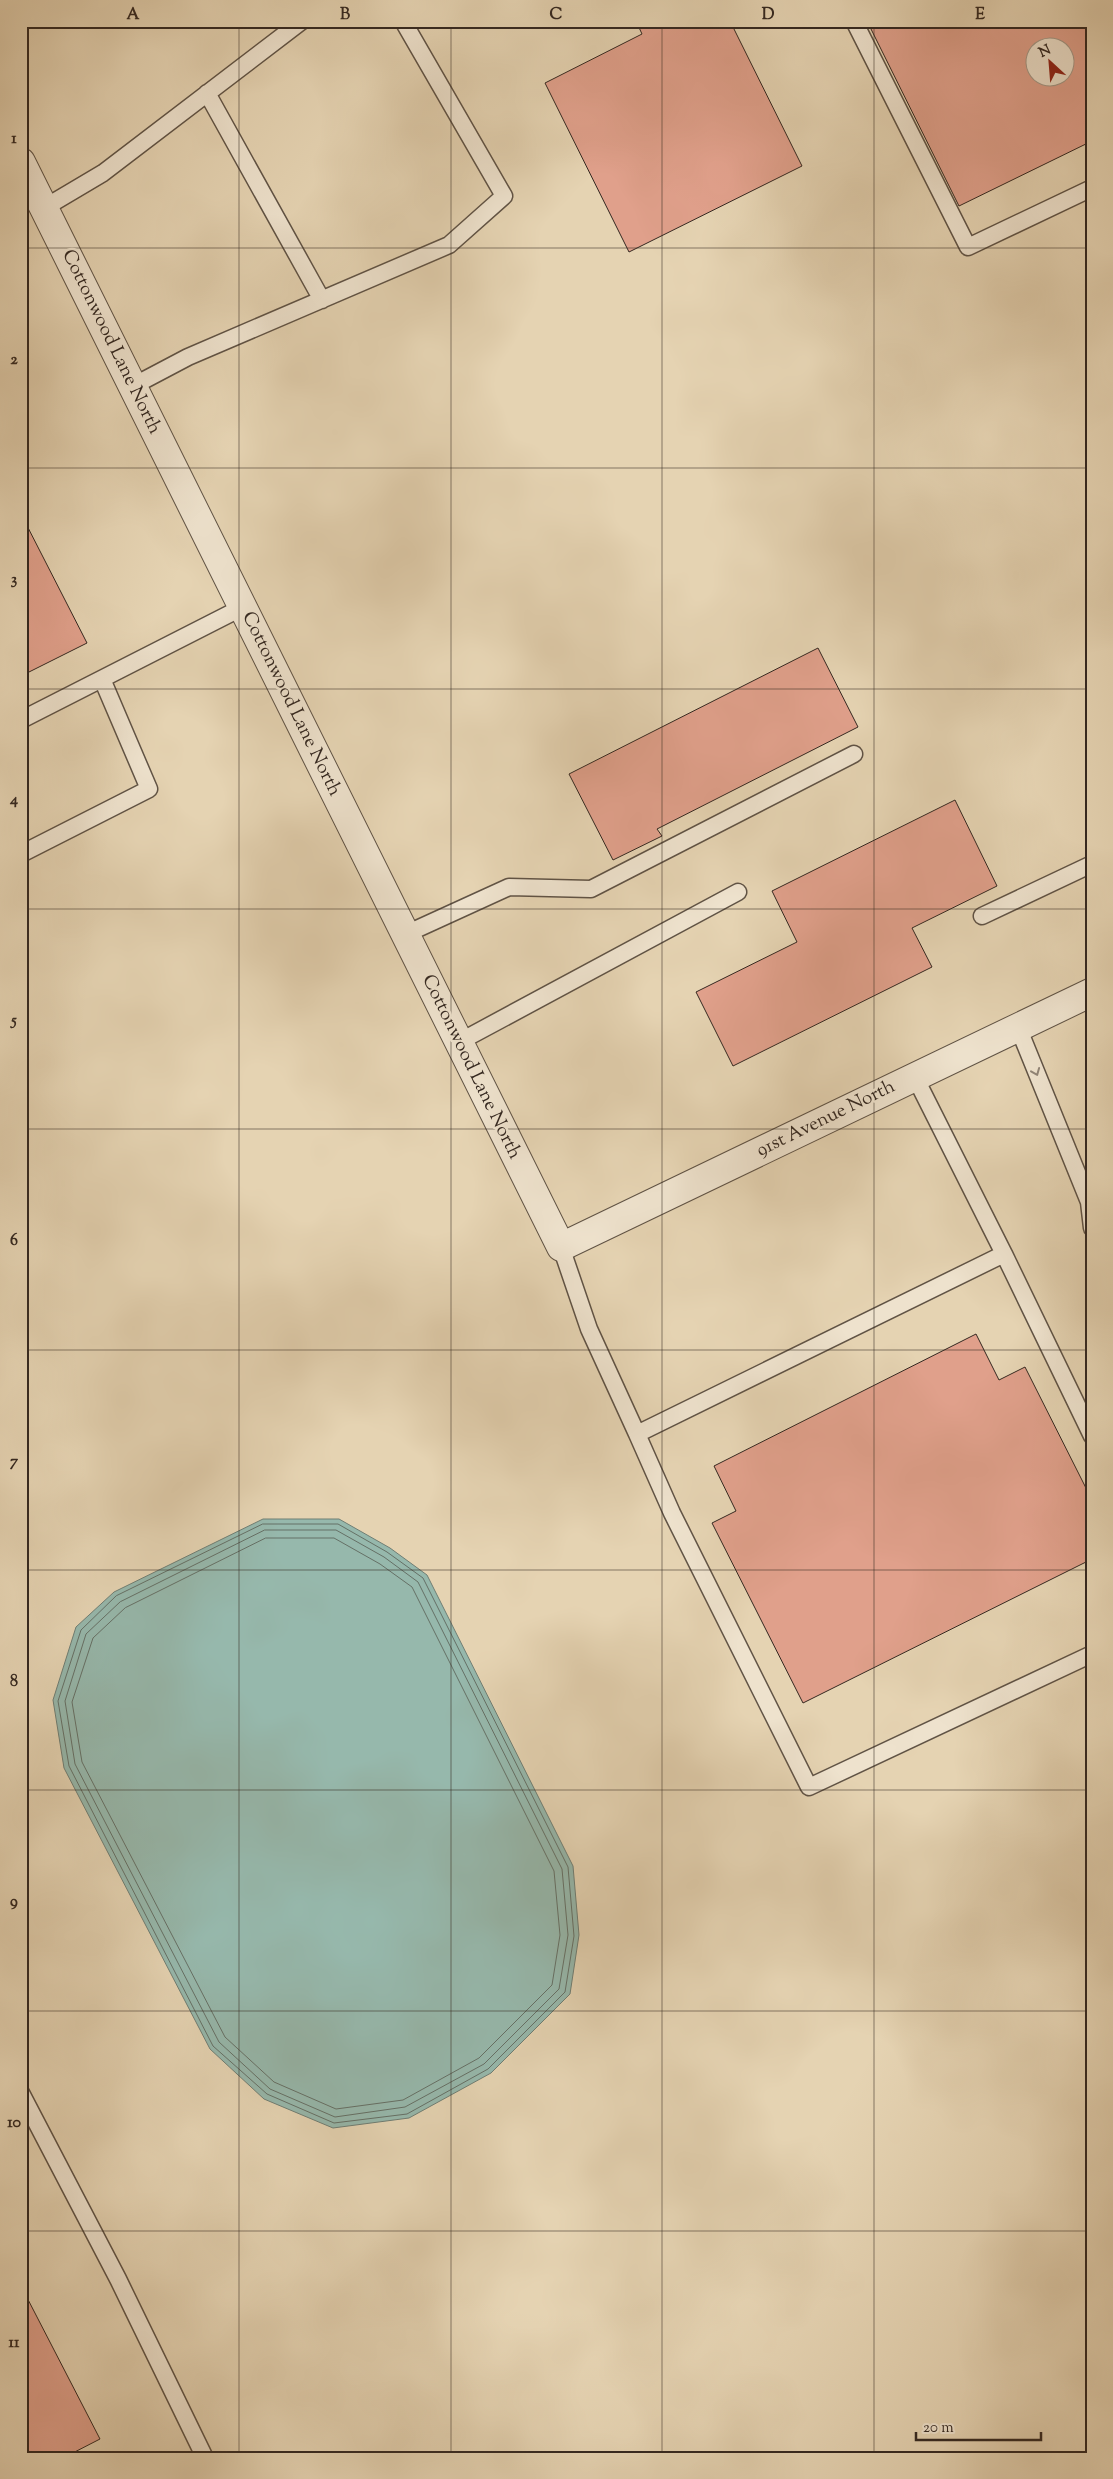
<svg xmlns="http://www.w3.org/2000/svg" width="1113" height="2479" viewBox="0 0 1113 2479" font-family="'Sorts Mill Goudy',serif">
	<style>
		.water { fill: #96b8ac; stroke: #6f7e74 }
		.lines { fill: none; stroke-linecap: round; stroke-linejoin: round }
		.shore { stroke: #657066; stroke-width: 1 }
		.building { fill: #e0a08b; stroke: #342821; fill-rule: evenodd }
		.service-casing { stroke: #605345; stroke-width: 19 }
		.minor-casing { stroke: #605345; stroke-width: 30 }
		.service { stroke: #eee2cd; stroke-width: 16 }
		.minor { stroke: #eee2cd; stroke-width: 28 }
		.oneway { stroke: #918577 }
		.grid { fill: none; stroke: #342821; stroke-width: 1; stroke-opacity: 0.55 }
		.labels { text-anchor: middle; dominant-baseline: central; stroke-width: 5; stroke-linejoin: round; paint-order: stroke }
		.street-label { font-size: 19px; fill: #342821; stroke: #eee2cd }
		.neatline { fill: none; stroke: #342821; stroke-width: 2 }
		.grid-label { font-size: 16px; text-anchor: middle; font-weight: bold; fill: #342821 }
	</style>
	<rect width="100%" height="100%" fill="#e5d3b2"/>
	<filter id="stains"><feTurbulence type="fractalNoise" baseFrequency=".004" numOctaves="4"/><feColorMatrix values="0 0 0 0 .2 0 0 0 0 .09 0 0 0 0 .02 0 0 0 .5 -.17"/></filter>
	<radialGradient id="worn" r=".72"><stop offset=".6" stop-color="#630" stop-opacity="0"/><stop offset="1" stop-color="#630" stop-opacity=".3"/></radialGradient>
	<path class="water" d="M 263,1519 L 339,1519 L 390,1548 L 427,1575 L 573,1866 L 579,1935 L 570,1994 L 491,2073 L 409,2118 L 333,2128 L 264,2099 L 210,2049 L 64,1768 L 53,1700 L 76,1627 L 114,1592 Z"/>
	<g class="lines">
		<path class="shore" d="M 263,1524 L 338,1524 L 387,1552 L 423,1578 L 568,1867 L 574,1936 L 565,1992 L 488,2069 L 407,2114 L 334,2123 L 267,2094 L 213,2046 L 69,1766 L 58,1701 L 81,1630 L 116,1596 Z
			M 265,1530 L 336,1530 L 384,1557 L 418,1582 L 562,1869 L 568,1935 L 559,1989 L 484,2064 L 405,2107 L 335,2117 L 270,2089 L 219,2042 L 75,1764 L 65,1701 L 86,1634 L 120,1602 Z
			M 266,1538 L 334,1538 L 380,1564 L 412,1587 L 554,1871 L 560,1935 L 552,1985 L 479,2058 L 403,2100 L 336,2109 L 274,2082 L 225,2037 L 82,1762 L 72,1702 L 93,1638 L 125,1608 Z"/>
	</g>
	<path class="building" d="M 636,21 L 730,21 L 802,166 L 629,252 L 545,83 L 642,34 Z
		M 867,21 L 1092,21 L 1092,141 L 959,206 ZM 1036,48 L 1066,48 L 1066,78 L 1036,78 Z
		M 21,514 L 87,643 L 21,676 Z
		M 818,648 L 858,727 L 657,829 L 662,836 L 613,860 L 569,774 Z
		M 955,800 L 997,886 L 912,928 L 932,967 L 733,1066 L 696,992 L 797,942 L 772,891 Z
		M 976,1334 L 999,1380 L 1025,1367 L 1092,1500 L 1092,1559 L 803,1703 L 712,1523 L 736,1511 L 714,1466 Z
		M 21,2286 L 100,2439 L 63,2458 L 21,2458 Z"/>
	<g class="lines">
		<g class="service-casing">
			<path id="service" d="M 854,21 L 968,247 L 1092,188
				M 207,93 L 322,300
				M 44,208 L 103,173 L 302,21
				M 133,386 L 188,357 L 449,245 L 504,196 L 403,21
				M 21,720 L 243,607
				M 21,854 L 149,789 L 102,679
				M 982,916 L 1092,864
				M 406,934 L 509,887 L 591,889 L 854,754
				M 1018,1027 L 1089,1202 L 1092,1228
				M 459,1042 L 738,892
				M 561,1247 L 589,1329 L 637,1434 L 1004,1254 L 915,1077
				M 1004,1254 L 1092,1436
				M 637,1434 L 672,1513 L 809,1787 L 1092,1654
				M 21,2093 L 118,2279 L 205,2458"/>
		</g>
		<g class="minor-casing">
			<path id="minor" d="M 21,162 L 561,1247 L 1092,992"/>
		</g>
		<use href="#service" class="service"/>
		<use href="#minor" class="minor"/>
	</g>
	<defs><path id="oneway-chevron" d="M-2-3.5L2.5 0L-2 3.5" fill="none" stroke-width="1.6" stroke-linecap="round" stroke-linejoin="round" transform="scale(1.25)"/></defs>
	<use class="oneway" href="#oneway-chevron" transform="translate(1036 1072) rotate(68)"/>
	<path class="grid" d="M 239,21 L 239,2458M 451,21 L 451,2458M 662,21 L 662,2458M 874,21 L 874,2458M 21,248 L 1092,248M 21,468 L 1092,468M 21,689 L 1092,689M 21,909 L 1092,909M 21,1129 L 1092,1129M 21,1350 L 1092,1350M 21,1570 L 1092,1570M 21,1790 L 1092,1790M 21,2011 L 1092,2011M 21,2231 L 1092,2231"/>
	<g class="labels">
		<g class="street-label">
			<text transform="translate(111 342) rotate(64)">Cottonwood Lane North</text>
			<text transform="translate(291 704) rotate(64)">Cottonwood Lane North</text>
			<text transform="translate(471 1067) rotate(64)">Cottonwood Lane North</text>
			<text transform="translate(826 1119) rotate(-26)">91st Avenue North</text>
		</g>
	</g>
	<rect width="1113" height="2479" fill="none" stroke="#e5d3b2" stroke-width="55"/>
	<g transform="translate(1050 62) rotate(334)"><circle r="24" fill="#eee2cd" stroke="#a49888"/>
	<path d="M0-4L9 19L0 12L-9 19Z" fill="#8f2418"/>
	<text y="-8" font-size="14" font-weight="bold" text-anchor="middle" fill="#342821">N</text>
	</g>
	<path d="M916 2432v8h125v-8" fill="none" stroke="#342821" stroke-width="2.5"/>
	<text x="923" y="2432" font-size="15" fill="#342821" stroke="#eee2cd" stroke-width="4" paint-order="stroke">20 m</text>
	<rect x="28" y="28" width="1058" height="2424" class="neatline"/>
	<g class="grid-label">
		<text x="133" y="19">A</text>
		<text x="345" y="19">B</text>
		<text x="556" y="19">C</text>
		<text x="768" y="19">D</text>
		<text x="980" y="19">E</text>
		<text x="14" y="143">1</text>
		<text x="14" y="364">2</text>
		<text x="14" y="584">3</text>
		<text x="14" y="804">4</text>
		<text x="14" y="1025">5</text>
		<text x="14" y="1245">6</text>
		<text x="14" y="1466">7</text>
		<text x="14" y="1686">8</text>
		<text x="14" y="1906">9</text>
		<text x="14" y="2127">10</text>
		<text x="14" y="2347">11</text>
	</g>
	<rect width="100%" height="100%" filter="url(#stains)"/>
	<rect width="100%" height="100%" fill="url(#worn)"/>
</svg>
